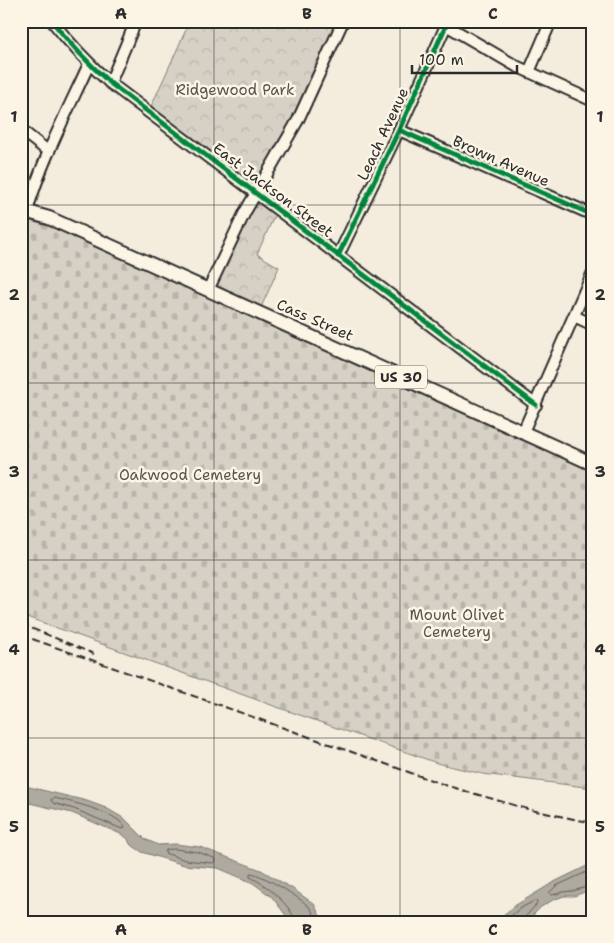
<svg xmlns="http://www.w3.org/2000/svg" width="614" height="943" viewBox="0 0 614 943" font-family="'Shantell Sans',sans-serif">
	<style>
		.cemetery { fill: url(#cemetery-stones); stroke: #807e78 }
		.park { fill: url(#park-crowns); stroke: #807e78 }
		.water { fill: #afaaa0; stroke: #7a7771 }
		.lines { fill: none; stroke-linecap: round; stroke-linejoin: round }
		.shore { stroke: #605e5a; stroke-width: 1 }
		.minor-casing { stroke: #2b2b2b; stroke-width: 14 }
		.major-casing { stroke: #2b2b2b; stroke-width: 16 }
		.minor { stroke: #fcf5e5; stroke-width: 10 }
		.major { stroke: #fcf5e5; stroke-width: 12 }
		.rail { stroke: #2b2b2b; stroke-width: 2; stroke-dasharray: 8 4; stroke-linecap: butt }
		.cycleway-casing { stroke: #fcf5e5; stroke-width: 8 }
		.cycleway { stroke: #00873e; stroke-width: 5 }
		.grid { fill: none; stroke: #2b2b2b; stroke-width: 1; stroke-opacity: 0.55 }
		.labels { text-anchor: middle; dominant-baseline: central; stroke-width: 5; stroke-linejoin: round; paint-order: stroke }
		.shield { fill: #fcf5e5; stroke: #6a6863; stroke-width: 1 }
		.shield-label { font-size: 14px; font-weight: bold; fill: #2b2b2b }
		.park-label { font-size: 15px; fill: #565451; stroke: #fcf5e5 }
		.street-label { font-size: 15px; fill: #2b2b2b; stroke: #fcf5e5 }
		.neatline { fill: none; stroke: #2b2b2b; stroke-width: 2 }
		.grid-label { font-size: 16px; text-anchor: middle; font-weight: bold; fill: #2b2b2b }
	</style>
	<defs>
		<pattern id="cemetery-stones" width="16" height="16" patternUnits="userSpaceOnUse" patternTransform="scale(1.25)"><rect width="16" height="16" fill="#d6d1c4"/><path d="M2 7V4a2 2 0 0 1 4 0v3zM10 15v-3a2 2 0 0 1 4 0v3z" fill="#b8b4a9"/></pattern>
		<pattern id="park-crowns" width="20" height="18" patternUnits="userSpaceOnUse" patternTransform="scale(1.25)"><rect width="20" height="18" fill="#d6d1c4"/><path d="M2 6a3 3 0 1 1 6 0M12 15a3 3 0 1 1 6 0" fill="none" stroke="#b8b4a9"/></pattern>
	</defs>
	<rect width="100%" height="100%" fill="#f4edde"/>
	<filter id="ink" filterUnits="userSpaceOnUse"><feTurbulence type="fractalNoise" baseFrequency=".02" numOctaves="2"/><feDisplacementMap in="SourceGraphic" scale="10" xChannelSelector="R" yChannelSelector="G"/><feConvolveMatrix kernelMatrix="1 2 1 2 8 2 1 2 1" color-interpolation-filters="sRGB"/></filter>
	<g filter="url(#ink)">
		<path class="cemetery" d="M 21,218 L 54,228 L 562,457 L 593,473 L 593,788 L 483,774 L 440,764 L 274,706 L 21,615 Z"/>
		<path class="park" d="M 190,21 L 341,21 L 298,119 L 256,192 L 149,111 Z
			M 257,194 L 277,210 L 257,254 L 279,267 L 259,312 L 209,289 Z"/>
		<path class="water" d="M 21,785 L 87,801 L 106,808 L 125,819 L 145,839 L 158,845 L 175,844 L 200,847 L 261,870 L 293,889 L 314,904 L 323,922 L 291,922 L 272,897 L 253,883 L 218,868 L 184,865 L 142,852 L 130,844 L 128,839 L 123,835 L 72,813 L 21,801 Z
			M 593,863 L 593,889 L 574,896 L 564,896 L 553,900 L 541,907 L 526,922 L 494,922 L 516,905 L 554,882 Z"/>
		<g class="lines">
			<path class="shore" d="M 54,798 C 69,801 120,813 125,828 L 122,829 L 74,809 L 53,803 L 51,800 Z
				M 175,849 L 198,852 L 214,858 L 215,861 L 213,863 L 185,860 L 165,853 L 166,850 Z
				M 593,869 L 556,886 L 549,893 L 552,895 L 563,892 L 573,891 L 593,885
				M 295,922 C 293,906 264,883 250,877 L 250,873 C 260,873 303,899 310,908 C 313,912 315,917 318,922
				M 504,922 L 519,909 L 536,900 L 537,904 L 525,917 L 523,922"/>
			<g class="minor-casing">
				<path id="minor" d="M 52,21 C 70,44 89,64 110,83 L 536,405
					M 439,21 L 516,66 L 593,101
					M 529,72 L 551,21
					M 110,83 L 136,21
					M 21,130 L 49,152
					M 399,130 L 593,215
					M 27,211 C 42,160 67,112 89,64
					M 338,256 L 399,130 L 448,21
					M 208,290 L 245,212 L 298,120 L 343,21
					M 574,316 L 593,325
					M 523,432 L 593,272"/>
			</g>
			<g class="major-casing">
				<path id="major" d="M 21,210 L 49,218 L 593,464"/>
			</g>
			<use href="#minor" class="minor"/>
			<use href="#major" class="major"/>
			<path class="rail" d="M 21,624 L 94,654
				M 21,635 L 448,786 L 531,810 L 593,823"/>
			<g class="cycleway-casing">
				<path id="cycleway" d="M 52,21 C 70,44 89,64 110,83 L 536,405
					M 399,130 L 593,215
					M 338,256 L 399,130 L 448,21"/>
			</g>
			<use href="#cycleway" class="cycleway"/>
		</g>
	</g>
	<path class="grid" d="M 214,21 L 214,922M 400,21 L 400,922M 21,205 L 593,205M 21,383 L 593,383M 21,560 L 593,560M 21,738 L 593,738"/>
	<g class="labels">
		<rect class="shield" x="375" y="365.5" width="52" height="23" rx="4"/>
		<g class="shield-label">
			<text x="401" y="377">US 30</text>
		</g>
		<g class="park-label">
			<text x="235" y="90">Ridgewood Park</text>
			<text x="190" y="475">Oakwood Cemetery</text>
			<text x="457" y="615">Mount Olivet<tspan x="457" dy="17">Cemetery</tspan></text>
		</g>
		<g class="street-label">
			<text transform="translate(383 134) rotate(-65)">Leach Avenue</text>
			<text transform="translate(501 161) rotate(24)">Brown Avenue</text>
			<text transform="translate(273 190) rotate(37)">East Jackson Street</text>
			<text transform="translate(315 320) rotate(24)">Cass Street</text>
		</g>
	</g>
	<rect width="614" height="943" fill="none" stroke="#fcf5e5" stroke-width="55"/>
	<path d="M412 65v8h105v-8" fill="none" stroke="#2b2b2b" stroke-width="2.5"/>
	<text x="419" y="65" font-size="15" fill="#2b2b2b" stroke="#fcf5e5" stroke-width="4" paint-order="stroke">100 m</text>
	<rect x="28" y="28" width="558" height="888" class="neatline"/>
	<g class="grid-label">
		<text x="121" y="19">A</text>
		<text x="307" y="19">B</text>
		<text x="493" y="19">C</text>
		<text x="14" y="122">1</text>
		<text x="600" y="122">1</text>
		<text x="14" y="300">2</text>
		<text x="600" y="300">2</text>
		<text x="14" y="477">3</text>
		<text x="600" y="477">3</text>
		<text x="14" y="655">4</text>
		<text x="600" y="655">4</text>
		<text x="14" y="832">5</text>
		<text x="600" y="832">5</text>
		<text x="121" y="935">A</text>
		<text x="307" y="935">B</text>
		<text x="493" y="935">C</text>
	</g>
</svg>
